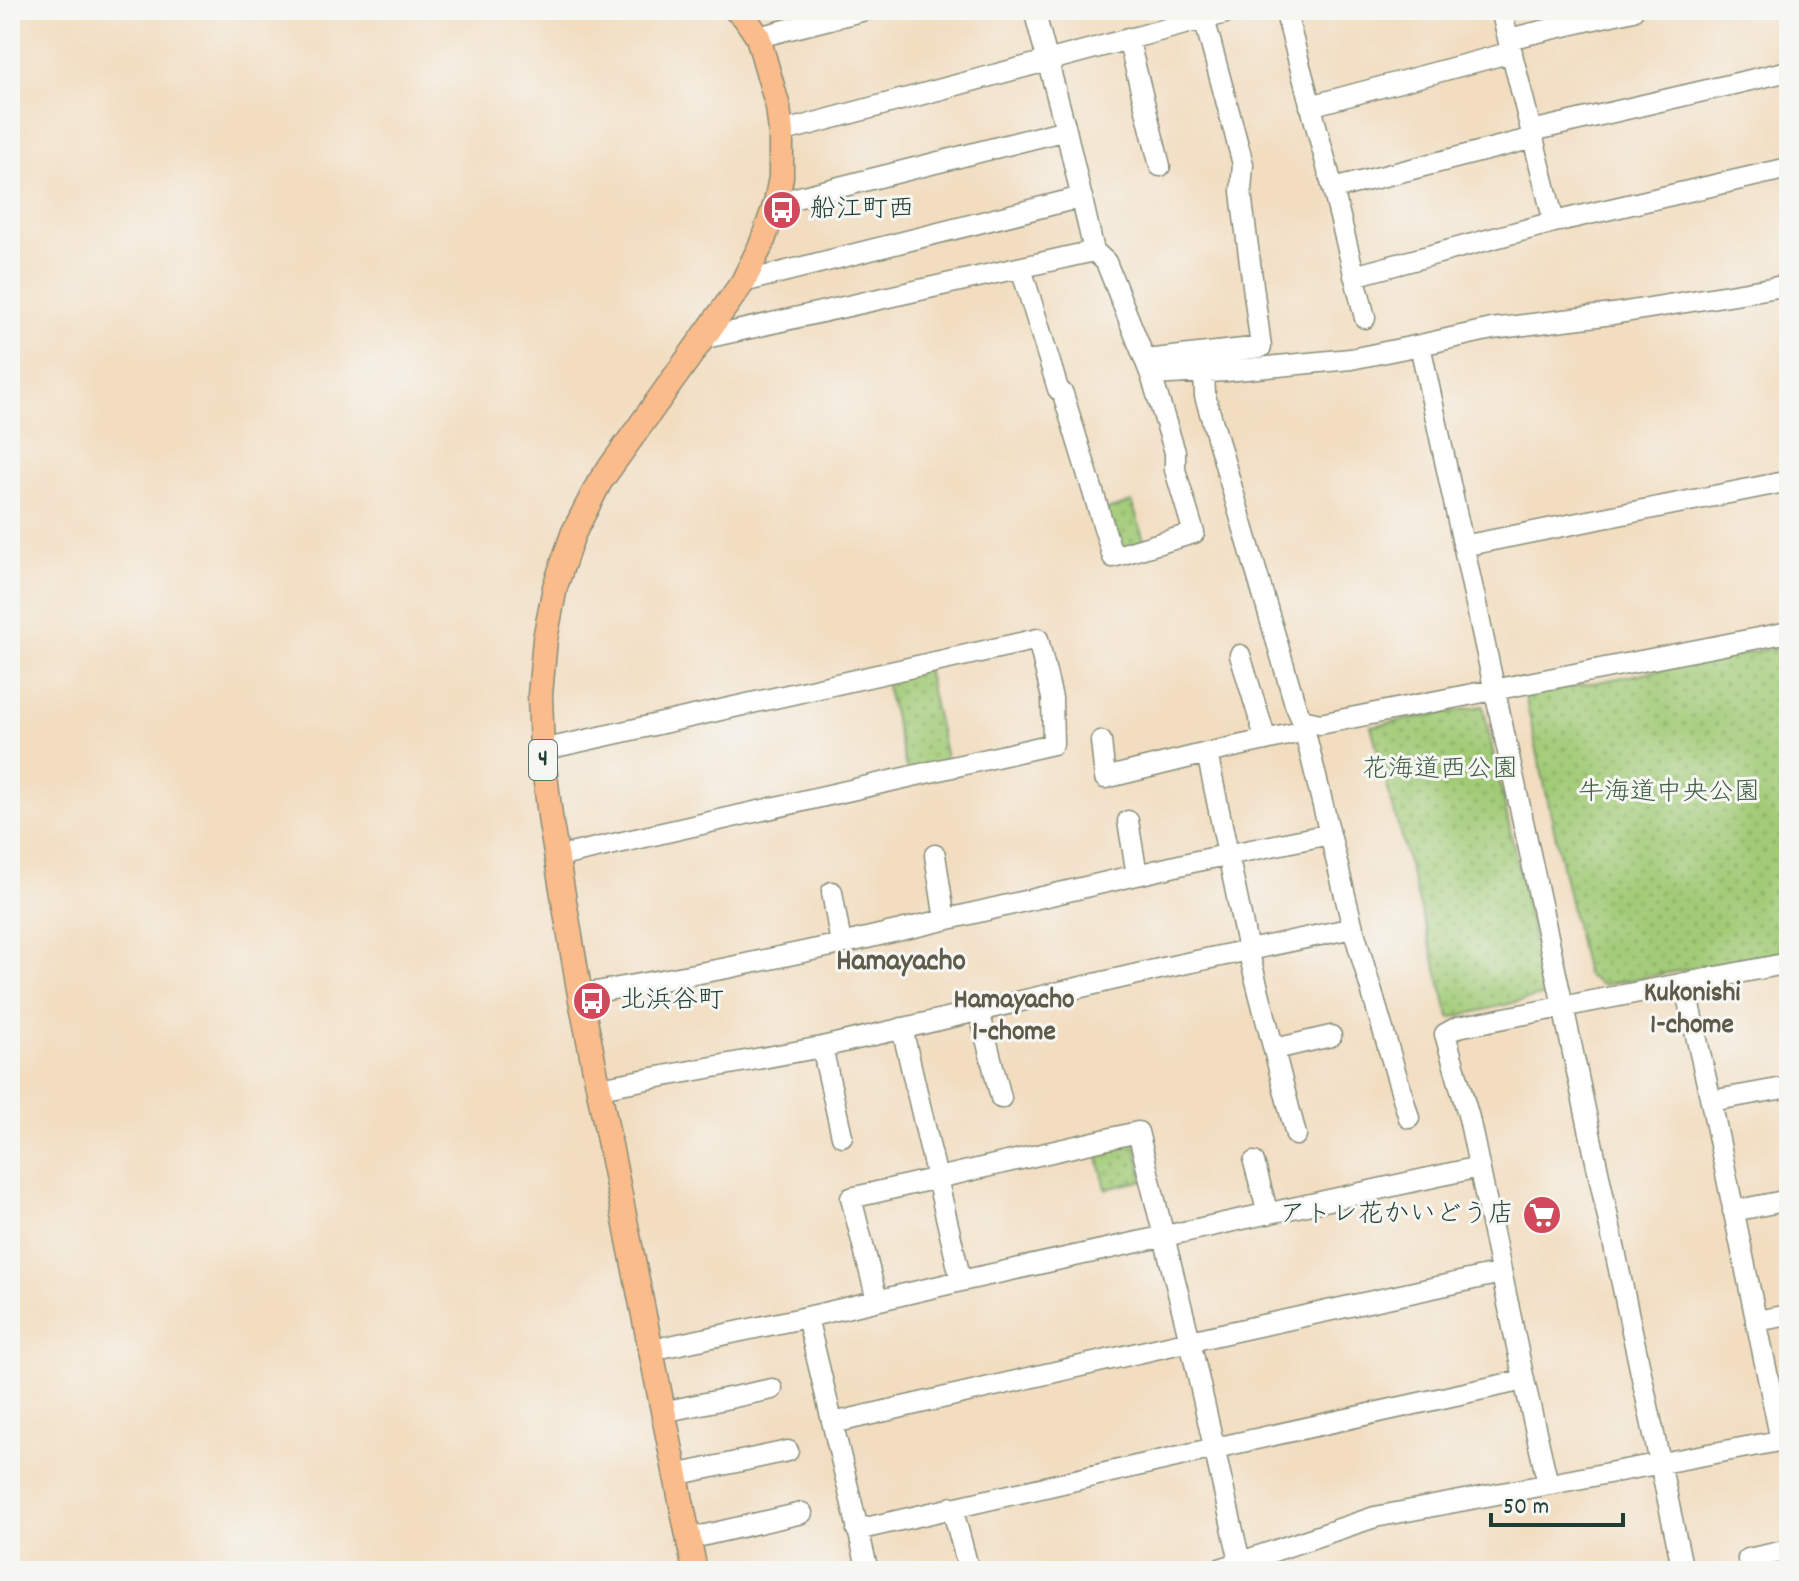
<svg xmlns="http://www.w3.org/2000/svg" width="1799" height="1581" viewBox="0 0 1799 1581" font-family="Dekko,'Klee One',sans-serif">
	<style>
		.green { fill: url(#green-dots); stroke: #608456; stroke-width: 2 }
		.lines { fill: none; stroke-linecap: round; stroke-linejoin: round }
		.minor-casing { stroke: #888d7a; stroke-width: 23 }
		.major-casing { stroke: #888d7a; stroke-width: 27 }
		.minor { stroke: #fff; stroke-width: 20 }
		.major { stroke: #f9bc8a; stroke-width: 24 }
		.labels { text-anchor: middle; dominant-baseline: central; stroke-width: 6; stroke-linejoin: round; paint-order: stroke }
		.shield { fill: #f6f6f2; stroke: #60746d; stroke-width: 2 }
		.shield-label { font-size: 24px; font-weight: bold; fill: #1f3d34 }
		.poi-label { font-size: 26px; fill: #1f3d34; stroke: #f6f6f2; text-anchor: start }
		.park-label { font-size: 26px; fill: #406045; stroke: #f6f6f2 }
		.neighbourhood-label { font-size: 28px; font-weight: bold; fill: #5e5b4b; stroke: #f6f6f2 }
		.quarter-label { font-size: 30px; font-weight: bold; fill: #5e5b4b; stroke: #f6f6f2 }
	</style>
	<defs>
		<pattern id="green-dots" width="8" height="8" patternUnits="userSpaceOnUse" patternTransform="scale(2)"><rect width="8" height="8" fill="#a2cb77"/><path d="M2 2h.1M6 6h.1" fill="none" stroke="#83a662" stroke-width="1.8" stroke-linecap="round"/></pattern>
	</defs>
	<rect width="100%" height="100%" fill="#f6f6f2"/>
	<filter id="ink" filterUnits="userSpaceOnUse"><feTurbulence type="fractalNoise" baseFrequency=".0125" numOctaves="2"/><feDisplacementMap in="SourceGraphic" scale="16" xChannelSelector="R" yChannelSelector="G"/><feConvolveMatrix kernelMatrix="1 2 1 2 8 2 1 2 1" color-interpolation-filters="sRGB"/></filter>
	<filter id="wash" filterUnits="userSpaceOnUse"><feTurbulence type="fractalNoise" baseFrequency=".006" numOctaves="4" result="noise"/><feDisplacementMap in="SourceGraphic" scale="32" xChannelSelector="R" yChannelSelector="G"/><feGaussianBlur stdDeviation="1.8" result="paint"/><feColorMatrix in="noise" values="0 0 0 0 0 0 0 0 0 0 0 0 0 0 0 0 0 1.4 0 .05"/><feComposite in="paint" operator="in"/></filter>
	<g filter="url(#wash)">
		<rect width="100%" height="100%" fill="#f2ddc0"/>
		<path class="green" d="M 1132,502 L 1145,543 L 1117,552 L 1104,511 Z
			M 1789,645 L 1789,951 L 1602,985 L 1586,975 L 1525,696 Z
			M 925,664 L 948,767 L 908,776 L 883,673 Z
			M 1483,706 L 1546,995 L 1450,1018 L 1371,726 Z
			M 1134,1136 L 1144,1180 L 1106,1189 L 1095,1145 Z"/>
	</g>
	<g filter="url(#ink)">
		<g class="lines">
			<g class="minor-casing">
				<path id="minor" d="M 1285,10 L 1333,189 L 1365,318
					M 1501,10 L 1554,222
					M 758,37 L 865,10
					M 1128,38 L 1160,166
					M 1508,39 L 1633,10
					M 1310,106 L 1512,52
					M 1532,131 L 1789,71
					M 781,132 L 1237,10
					M 1333,189 L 1534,138
					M 776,203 L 1066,130
					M 1021,268 L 1058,389 L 1063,394 L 1113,557 L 1194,533 L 1175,470 L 1175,452 L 1151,375 L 1106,262 L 1094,251 L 1066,130 L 1034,10
					M 1354,276 L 1554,222 L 1789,168
					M 743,282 L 1082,197
					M 701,339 L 1094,251
					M 1420,345 L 1492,329 L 1613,314 L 1789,285
					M 1146,360 L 1261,347 L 1243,209 L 1241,191 L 1243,164 L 1204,18
					M 1204,372 L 1205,396 L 1295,704 L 1302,720 L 1320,724 L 1789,632
					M 1151,375 L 1226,371 L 1351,359 L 1420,345 L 1563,1006 L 1683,1571
					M 1463,546 L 1789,481
					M 1240,655 L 1266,740
					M 1302,720 L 1353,928 L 1409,1118
					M 1101,741 L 1105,778 L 1207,753
					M 542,750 L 1038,639 L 1052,698 L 1053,744 L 557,857
					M 1128,821 L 1137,875
					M 935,855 L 945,920
					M 832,892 L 841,944
					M 1684,983 L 1711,1101 L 1781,1441
					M 580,995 L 727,968 L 841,944 L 1197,861 L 1330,834
					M 979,1011 L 1001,1098
					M 902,1028 L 961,1281
					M 822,1047 L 842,1136
					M 1275,1049 L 1331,1036
					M 599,1088 L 822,1047 L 1168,967 L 1353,928
					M 1711,1101 L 1789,1087
					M 1296,1135 L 1248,950 L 1207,753 L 1305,731
					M 1254,1162 L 1268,1214
					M 1733,1211 L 1789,1200
					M 877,1300 L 851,1198 L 1138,1132 L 1190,1341 L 1240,1562
					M 807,1317 L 868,1571
					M 1756,1321 L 1789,1315
					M 651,1350 L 807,1317 L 961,1281 L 1479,1167
					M 663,1412 L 772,1389
					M 833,1423 L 1190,1341 L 1501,1273
					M 675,1475 L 788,1451
					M 1548,1484 L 1524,1380 L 1469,1118 L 1445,1034 L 1458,1027 L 1789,963
					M 952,1507 L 969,1571
					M 857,1530 L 1215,1448 L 1524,1380
					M 688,1539 L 802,1513
					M 1214,1571 L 1375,1517 L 1789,1439
					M 1750,1571 L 1748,1559 L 1789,1550"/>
			</g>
			<g class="major-casing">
				<path id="major" d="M 695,1571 L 580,995 L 551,824 L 542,750 L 540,695 L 545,639 L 555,587 L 573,534 L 599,483 L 743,282 L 762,243 L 776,203 L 781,177 L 781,132 L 778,107 L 758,37 L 744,16 L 736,10"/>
			</g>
			<use href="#minor" class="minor"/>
			<use href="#major" class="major"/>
		</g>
	</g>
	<defs>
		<g id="bus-disc" transform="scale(2)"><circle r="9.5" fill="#d1495b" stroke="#f6f6f2"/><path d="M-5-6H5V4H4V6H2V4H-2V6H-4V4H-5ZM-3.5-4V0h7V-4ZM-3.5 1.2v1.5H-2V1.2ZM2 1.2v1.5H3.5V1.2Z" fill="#fff"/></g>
		<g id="supermarket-disc" transform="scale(2)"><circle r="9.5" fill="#d1495b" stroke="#f6f6f2"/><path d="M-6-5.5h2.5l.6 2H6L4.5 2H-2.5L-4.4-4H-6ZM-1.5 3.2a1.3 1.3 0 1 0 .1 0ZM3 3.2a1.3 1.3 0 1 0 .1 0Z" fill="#fff"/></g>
	</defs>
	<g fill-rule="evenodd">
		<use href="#bus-disc" x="782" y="210"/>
		<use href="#bus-disc" x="592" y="1001"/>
		<use href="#supermarket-disc" x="1542" y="1215"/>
	</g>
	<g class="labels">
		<rect class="shield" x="529" y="740" width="28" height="40" rx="6"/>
		<g class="shield-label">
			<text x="543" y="760">4</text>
		</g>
		<g class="poi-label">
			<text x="810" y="210">船江町西</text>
			<text x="620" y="1001">北浜谷町</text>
			<text x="1514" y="1215" text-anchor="end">アトレ花かいどう店</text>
		</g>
		<g class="park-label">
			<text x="1440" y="770">花海道西公園</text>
			<text x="1669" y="793">牛海道中央公園</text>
		</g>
		<g class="neighbourhood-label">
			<text x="1692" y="995">Kukonishi<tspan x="1692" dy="32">1-chome</tspan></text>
			<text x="1014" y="1002">Hamayacho<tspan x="1014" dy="32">1-chome</tspan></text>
		</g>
		<g class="quarter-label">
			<text x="901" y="963">Hamayacho</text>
		</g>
	</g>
	<rect width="1799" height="1581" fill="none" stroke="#f6f6f2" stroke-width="40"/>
	<path d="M1491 1513v12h132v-12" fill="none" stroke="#1f3d34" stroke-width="4"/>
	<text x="1503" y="1513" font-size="24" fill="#1f3d34" stroke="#f6f6f2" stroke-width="6" paint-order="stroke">50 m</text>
</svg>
